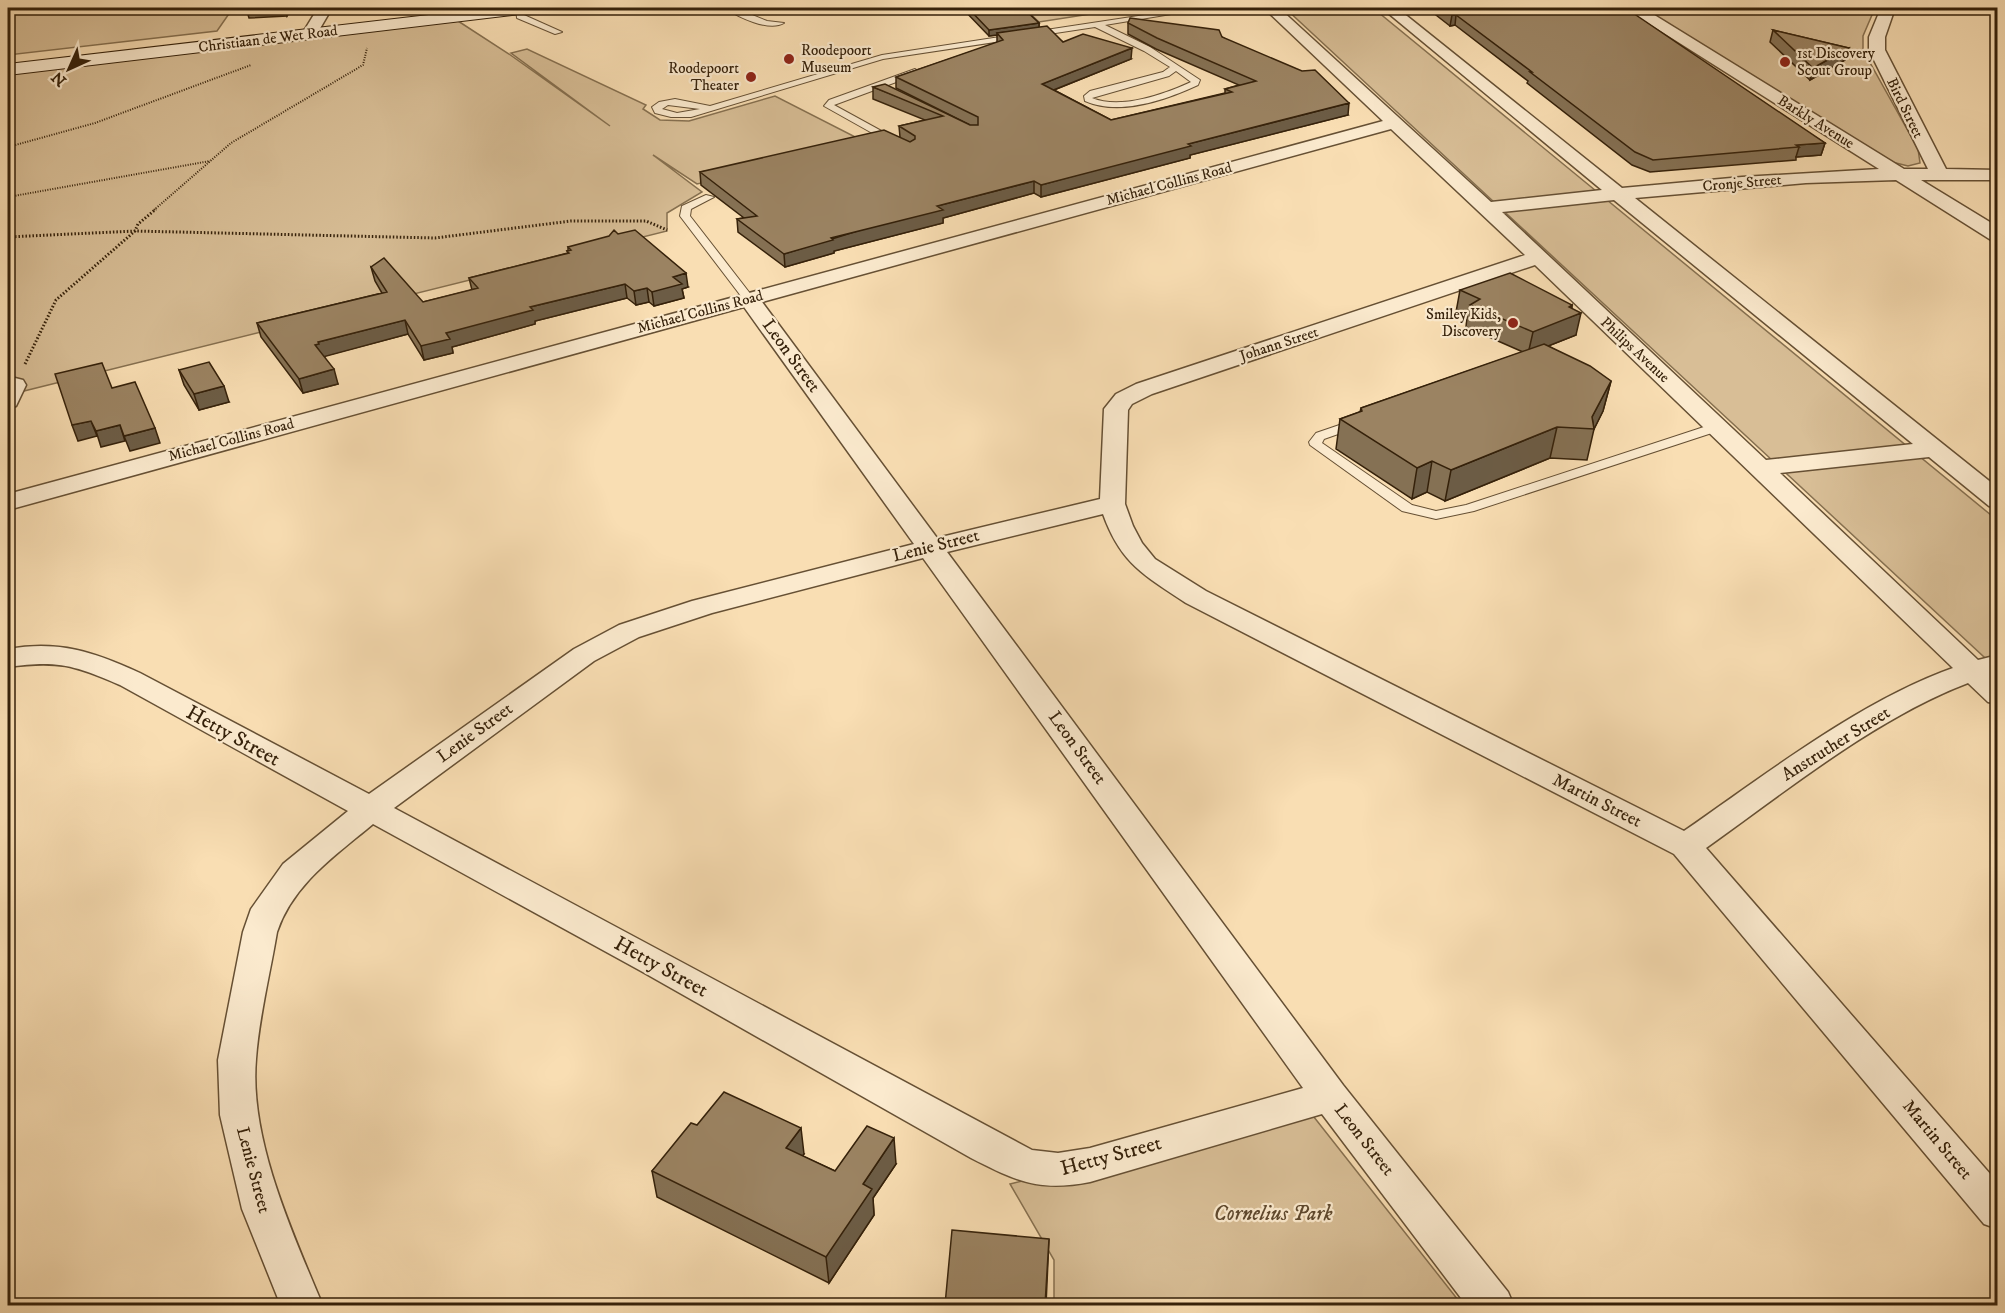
<svg xmlns="http://www.w3.org/2000/svg" width="2005" height="1313" viewBox="0 0 2005 1313" font-family="'IM FELL DW Pica',serif">
	<style>
		.green { fill: #d8be96; stroke: #867050; stroke-width: 1.5 }
		.lines { fill: none; stroke-linecap: round; stroke-linejoin: round }
		.service-casing { stroke: #665034; stroke-width: 2 }
		.minor-casing { stroke: #665034; stroke-width: 3 }
		.secondary-casing { stroke: #35210a; stroke-width: 2 }
		.path-far1 { stroke: #35210a; stroke-width: 2; stroke-dasharray: 1 1.5; stroke-linecap: butt }
		.path { stroke: #35210a; stroke-width: 3; stroke-dasharray: 1.5 2; stroke-linecap: butt }
		.service { fill: #fbeace; fill-rule: evenodd }
		.minor { fill: #fbeace; fill-rule: evenodd }
		.secondary { fill: #fbeace; fill-rule: evenodd }
		.wall { fill: #857154; stroke: #35210a; stroke-width: 1.5 }
		.shaded-wall { fill: #6c5c45; stroke: #35210a; stroke-width: 1.5 }
		.building { fill: #9b8362; stroke: #35210a; stroke-width: 1.5 }
		.poi-dot { fill: #8f2418; stroke: #fbeace; stroke-width: 2 }
		.labels { text-anchor: middle; dominant-baseline: central; stroke-width: 4.5; stroke-linejoin: round; paint-order: stroke }
		.far-street-label { font-size: 15px; fill: #35210a; stroke: #fbeace }
		.far-poi-label { font-size: 15px; fill: #35210a; stroke: #fbeace; text-anchor: start }
		.street-label { font-size: 18px; fill: #35210a; stroke: #fbeace }
		.near-street-label { font-size: 21px; fill: #35210a; stroke: #fbeace }
		.near-park-label { font-size: 21px; font-style: italic; fill: #5e482d; stroke: #fbeace }
	</style>
	<rect width="100%" height="100%" fill="#f9deb3"/>
	<filter id="stains"><feTurbulence type="fractalNoise" baseFrequency=".00333" numOctaves="4"/><feColorMatrix values="0 0 0 0 .2 0 0 0 0 .09 0 0 0 0 .02 0 0 0 .5 -.17"/></filter>
	<radialGradient id="worn" r=".72"><stop offset=".6" stop-color="#630" stop-opacity="0"/><stop offset="1" stop-color="#630" stop-opacity=".3"/></radialGradient>
	<path class="green" d="M 8,8 L 233,8 L 217,31 L 8,55 Z
		M 1024,8 L 1129,8 L 1039,22 Z
		M 1285,8 L 1373,8 L 1997,520 L 1997,669 Z
		M 1641,8 L 1875,8 L 1863,36 L 1863,50 L 1918,149 L 1920,163 L 1908,166 L 1892,162 Z
		M 458,21 L 509,54 L 610,126 L 511,53 L 527,49 L 646,105 L 643,109 L 660,120 L 689,121 L 775,96 L 869,144 L 697,184 L 653,155 L 702,192 L 667,213 L 667,231 L 8,395 L 8,72 Z
		M 1310,1112 L 1462,1305 L 1054,1305 L 1054,1260 L 1010,1184 Z"/>
	<g class="lines">
		<g class="service-casing">
			<path id="service" d="M 516,8 L 522,8 L 524,15 L 562,32 L 555,34 L 517,18 Z
				M 725,8 L 735,8 L 767,21 L 784,23 C 769,32 738,17 725,8 Z
				M 1191,8 L 1207,8 L 1105,25 L 1150,47 L 1200,80 L 1198,85 C 1166,100 1119,116 1085,101 L 1084,96 L 1090,91 L 1163,72 L 1170,67 L 1144,51 L 1095,27 L 883,59 L 691,117 L 671,117 L 655,113 L 652,107 L 659,102 L 675,99 L 710,106 L 882,55 ZM 1176,71 L 1191,82 C 1165,94 1121,110 1092,98 L 1169,76 ZM 668,105 L 700,109 L 677,113 L 662,109 Z
				M 915,69 L 919,72 L 918,74 L 834,105 L 896,139 L 896,143 L 890,143 L 824,106 L 829,100 Z
				M 706,195 L 714,197 L 691,209 L 690,216 L 752,296 L 752,300 L 744,300 L 680,216 L 682,206 Z
				M 1357,419 L 1361,420 L 1363,423 L 1361,426 L 1324,439 L 1322,443 L 1412,505 L 1436,511 L 1466,505 L 1713,424 L 1721,424 L 1723,427 L 1721,430 L 1474,511 L 1436,519 L 1402,511 L 1310,445 L 1309,442 L 1316,433 Z"/>
		</g>
		<g class="minor-casing">
			<path id="minor" d="M 318,8 L 332,8 L 315,37 L 305,37 L 302,34 Z
				M 1264,8 L 1279,8 L 1491,202 L 1602,190 L 1382,8 L 1397,8 L 1622,188 L 1742,177 L 1879,169 L 1629,11 L 1627,8 L 1643,8 L 1904,169 L 1928,169 L 1869,50 L 1869,37 L 1881,8 L 1895,8 L 1885,37 L 1885,50 L 1946,169 L 1998,170 L 1998,180 L 1921,180 L 1998,227 L 1998,242 L 1991,240 L 1896,180 L 1806,183 L 1635,198 L 1998,488 L 1998,508 L 1989,506 L 1929,457 L 1780,473 L 1978,660 L 1998,655 L 1998,673 L 1993,674 L 1998,678 L 1998,704 L 1988,702 L 1968,683 C 1876,718 1786,791 1706,848 L 1998,1183 L 1998,1229 L 1984,1224 L 1674,854 L 1186,603 C 1144,575 1121,564 1103,514 L 947,552 L 1343,1085 L 1508,1292 L 1514,1306 L 1467,1306 L 1322,1114 L 1090,1182 C 1039,1192 1016,1181 971,1158 L 641,971 L 373,824 C 335,856 293,884 277,932 C 270,974 259,1017 256,1059 C 249,1139 293,1234 323,1306 L 281,1306 L 242,1209 L 220,1115 L 218,1060 L 243,932 L 251,909 L 283,864 L 348,811 L 120,685 C 74,665 57,660 8,667 L 8,649 C 59,640 94,652 140,673 L 369,794 L 574,649 L 619,625 L 692,601 L 914,544 L 744,307 L 8,510 L 8,494 L 1383,121 ZM 1391,129 L 1525,255 L 1136,384 L 1116,394 L 1104,409 L 1100,499 L 937,538 L 762,302 ZM 1614,200 L 1913,444 L 1766,460 L 1502,212 ZM 1535,265 L 1953,668 C 1860,701 1765,775 1684,831 L 1206,591 L 1155,559 L 1142,543 L 1133,526 L 1125,504 L 1128,410 L 1132,404 L 1152,394 ZM 923,558 L 1303,1088 L 1090,1148 L 1058,1153 L 1032,1150 L 394,808 L 594,661 L 639,637 L 712,613 Z
				M 15,378 L 23,380 L 26,385 L 16,406 L 8,408 L 8,380 Z"/>
		</g>
		<g class="secondary-casing">
			<path id="secondary" d="M 489,8 L 536,8 L 534,12 L 528,13 L 8,75 L 8,64 Z"/>
		</g>
		<path class="path-far1" d="M 8,147 L 95,123 L 251,65
			M 8,197 L 210,161
			M 154,210 L 231,143 L 363,65 L 367,48"/>
		<path class="path" d="M 8,237 L 135,231 L 435,238 L 571,221 L 646,221 L 667,230
			M 25,364 L 56,300 L 135,231 L 138,224 L 156,209"/>
		<use href="#service" class="service"/>
		<use href="#minor" class="minor"/>
		<use href="#secondary" class="secondary"/>
	</g>
	<path class="wall" d="M 246,8 L 297,8 L 291,9 L 287,16 L 249,18 Z
		M 962,8 L 1023,8 L 1039,23 L 1039,27 L 1063,42 L 1131,59 L 1054,90 L 1111,120 L 1225,93 L 1225,89 L 1239,85 L 1156,49 L 1128,34 L 1128,23 L 1222,37 L 1348,115 L 1190,155 L 1190,158 L 1041,197 L 1034,193 L 943,218 L 943,223 L 834,251 L 834,253 L 785,267 L 738,232 L 737,219 L 744,218 L 701,185 L 700,172 L 900,137 L 899,126 L 925,120 L 873,99 L 873,87 L 970,125 L 896,88 L 896,77 L 997,43 L 997,35 L 989,36 Z
		M 1427,8 L 1612,8 L 1825,143 L 1821,155 L 1796,157 L 1796,160 L 1650,172 L 1632,165 L 1527,83 L 1528,81 L 1455,25 L 1450,26 Z
		M 1773,30 L 1849,48 L 1845,60 L 1810,80 L 1770,42 Z
		M 568,247 L 688,287 L 682,289 L 684,298 L 654,306 L 649,302 L 636,305 L 627,298 L 535,321 L 535,324 L 452,347 L 453,353 L 424,360 L 408,334 L 324,356 L 338,384 L 303,393 L 261,337 L 257,323 L 382,293 L 375,281 L 371,267 L 423,302 L 472,290 L 469,278 L 568,253 L 567,251 L 568,251 Z
		M 1460,290 L 1572,305 L 1572,308 L 1576,335 L 1548,346 L 1611,381 L 1603,411 L 1594,429 L 1587,460 L 1550,458 L 1445,501 L 1427,492 L 1412,499 L 1336,449 L 1340,419 L 1360,412 L 1361,408 L 1523,352 L 1466,327 L 1467,317 L 1456,312 Z
		M 179,370 L 229,402 L 199,410 L 184,385 Z
		M 697,1125 L 804,1154 L 802,1156 L 835,1171 L 896,1164 L 873,1198 L 874,1215 L 829,1283 L 657,1197 L 652,1171 Z"/>
	<path class="shaded-wall" d="M 285,8 L 291,8 L 287,16 Z
		M 1452,15 L 1456,15 L 1455,25 L 1450,26 Z
		M 1039,23 L 1039,29 L 997,33 L 997,35 L 989,36 L 989,30 Z
		M 1132,48 L 1131,59 L 1041,95 L 1042,84 Z
		M 1849,48 L 1845,60 L 1810,80 L 1813,68 Z
		M 1349,103 L 1348,115 L 1190,155 L 1190,158 L 1041,197 L 1041,185 L 1188,144 Z
		M 1825,143 L 1821,155 L 1796,157 L 1799,147 L 1796,145 Z
		M 1034,181 L 1034,193 L 943,218 L 943,223 L 834,251 L 834,253 L 785,267 L 784,254 L 937,206 Z
		M 686,273 L 688,287 L 682,289 L 684,298 L 654,306 L 652,292 L 673,277 Z
		M 625,284 L 627,298 L 535,321 L 535,324 L 452,347 L 453,353 L 424,360 L 421,346 L 446,333 L 530,307 Z
		M 647,288 L 649,302 L 636,305 L 634,291 Z
		M 1572,305 L 1570,317 L 1581,313 L 1576,335 L 1528,354 L 1533,332 Z
		M 405,320 L 408,334 L 323,357 L 315,345 L 318,342 Z
		M 334,369 L 338,384 L 303,393 L 299,379 Z
		M 1611,381 L 1603,411 L 1594,429 L 1592,417 Z
		M 224,386 L 229,402 L 199,410 L 194,394 Z
		M 91,421 L 97,436 L 78,441 L 72,425 Z
		M 120,425 L 125,441 L 101,447 L 96,431 Z
		M 1557,427 L 1550,458 L 1445,501 L 1451,470 Z
		M 155,428 L 160,443 L 130,451 L 124,436 Z
		M 1432,461 L 1427,492 L 1412,499 L 1417,468 Z
		M 801,1128 L 804,1154 L 789,1174 L 786,1148 Z
		M 894,1138 L 896,1164 L 873,1198 L 874,1215 L 829,1283 L 826,1257 L 863,1184 Z
		M 1049,1239 L 1046,1305 L 1045,1305 Z"/>
	<path class="building" d="M 968,8 L 1023,8 L 1039,23 L 989,30 Z
		M 1442,8 L 1612,8 L 1614,10 L 1627,9 L 1825,143 L 1796,145 L 1799,147 L 1653,160 L 1635,152 L 1530,72 L 1532,72 L 1456,15 L 1452,15 Z
		M 1130,18 L 1219,30 L 1222,37 L 1302,71 L 1315,70 L 1349,103 L 1188,144 L 1191,146 L 1041,185 L 1034,181 L 937,206 L 943,210 L 831,238 L 833,240 L 784,254 L 737,219 L 757,216 L 700,172 L 884,130 L 910,142 L 915,139 L 915,136 L 899,126 L 943,116 L 873,87 L 885,84 L 970,125 L 978,125 L 978,117 L 896,77 L 1003,40 L 997,33 L 1047,26 L 1063,42 L 1083,34 L 1132,48 L 1042,84 L 1111,120 L 1232,92 L 1225,89 L 1256,81 L 1157,38 L 1128,23 Z
		M 1773,30 L 1849,48 L 1813,68 Z
		M 614,230 L 618,234 L 635,230 L 686,273 L 673,277 L 682,284 L 652,292 L 647,288 L 634,291 L 625,284 L 530,307 L 533,310 L 446,333 L 450,339 L 421,346 L 405,320 L 318,342 L 319,344 L 315,345 L 334,369 L 299,379 L 257,323 L 387,292 L 371,267 L 384,258 L 423,302 L 478,288 L 469,278 L 569,253 L 567,251 L 571,250 L 568,247 L 609,236 Z
		M 1510,273 L 1572,305 L 1569,307 L 1581,313 L 1533,332 L 1470,305 L 1480,299 L 1460,290 Z
		M 1544,344 L 1590,366 L 1611,381 L 1592,417 L 1594,429 L 1557,427 L 1451,470 L 1432,461 L 1417,468 L 1340,419 L 1362,411 L 1361,408 Z
		M 209,362 L 224,386 L 194,394 L 179,370 Z
		M 102,363 L 112,388 L 135,382 L 155,428 L 124,436 L 120,425 L 96,431 L 91,421 L 72,425 L 55,374 Z
		M 724,1092 L 801,1128 L 786,1148 L 835,1171 L 867,1126 L 894,1138 L 863,1184 L 872,1189 L 826,1257 L 652,1171 L 691,1123 L 697,1125 Z
		M 952,1230 L 1049,1239 L 1045,1305 L 945,1305 Z"/>
	<g class="poi-dot">
		<circle cx="789" cy="59" r="6"/>
		<circle cx="1785" cy="62" r="6"/>
		<circle cx="751" cy="77" r="6"/>
		<circle cx="1513" cy="323" r="6"/>
	</g>
	<g class="labels">
		<g class="far-street-label">
			<text transform="translate(268 39) rotate(-7)">Christiaan de Wet Road</text>
			<text transform="translate(1905 108) rotate(64)">Bird Street</text>
			<text transform="translate(1816 122) rotate(32)">Barkly Avenue</text>
			<text transform="translate(1742 183) rotate(-5)">Cronje Street</text>
			<text transform="translate(1169 184) rotate(-15)">Michael Collins Road</text>
			<text transform="translate(700 312) rotate(-15)">Michael Collins Road</text>
			<text transform="translate(1279 344) rotate(-18)">Johann Street</text>
			<text transform="translate(1635 350) rotate(43)">Philips Avenue</text>
			<text transform="translate(231 440) rotate(-15)">Michael Collins Road</text>
		</g>
		<g class="far-poi-label">
			<text x="801" y="50">Roodepoort<tspan x="801" dy="17">Museum</tspan></text>
			<text x="1797" y="53">1st Discovery<tspan x="1797" dy="17">Scout Group</tspan></text>
			<text x="739" y="68" text-anchor="end">Roodepoort<tspan x="739" dy="17">Theater</tspan></text>
			<text x="1501" y="314" text-anchor="end">Smiley Kids,<tspan x="1501" dy="17">Discovery</tspan></text>
		</g>
		<g class="street-label">
			<text transform="translate(791 356) rotate(54)">Leon Street</text>
			<text transform="translate(936 546) rotate(-14)">Lenie Street</text>
			<text transform="translate(475 733) rotate(-36)">Lenie Street</text>
			<text transform="translate(1836 744) rotate(-32)">Anstruther Street</text>
			<text transform="translate(1077 748) rotate(54)">Leon Street</text>
			<text transform="translate(1597 801) rotate(27)">Martin Street</text>
			<text transform="translate(1364 1140) rotate(52)">Leon Street</text>
			<text transform="translate(1937 1140) rotate(50)">Martin Street</text>
			<text transform="translate(253 1170) rotate(75)">Lenie Street</text>
		</g>
		<g class="near-street-label">
			<text transform="translate(233 736) rotate(29)">Hetty Street</text>
			<text transform="translate(661 967) rotate(29)">Hetty Street</text>
			<text transform="translate(1111 1156) rotate(-15)">Hetty Street</text>
		</g>
		<g class="near-park-label">
			<text x="1273" y="1214">Cornelius Park</text>
		</g>
	</g>
	<rect width="2005" height="1313" fill="none" stroke="#f9deb3" stroke-width="30"/>
	<rect x="9" y="9" width="1987" height="1295" fill="none" stroke="#35210a" stroke-width="3"/>
	<rect x="15" y="15" width="1975" height="1283" fill="none" stroke="#35210a" stroke-width="1.5"/>
	<g transform="translate(69 69) rotate(225)" stroke="#fbeace" stroke-width="4.5" paint-order="stroke">
	<path d="M0-4.5L10 22L0 15L-10 22Z" fill="#35210a"/>
	<text y="-9" font-size="16" font-weight="bold" text-anchor="middle" fill="#35210a">N</text>
	</g>
	<rect width="100%" height="100%" filter="url(#stains)"/>
	<rect width="100%" height="100%" fill="url(#worn)"/>
</svg>
